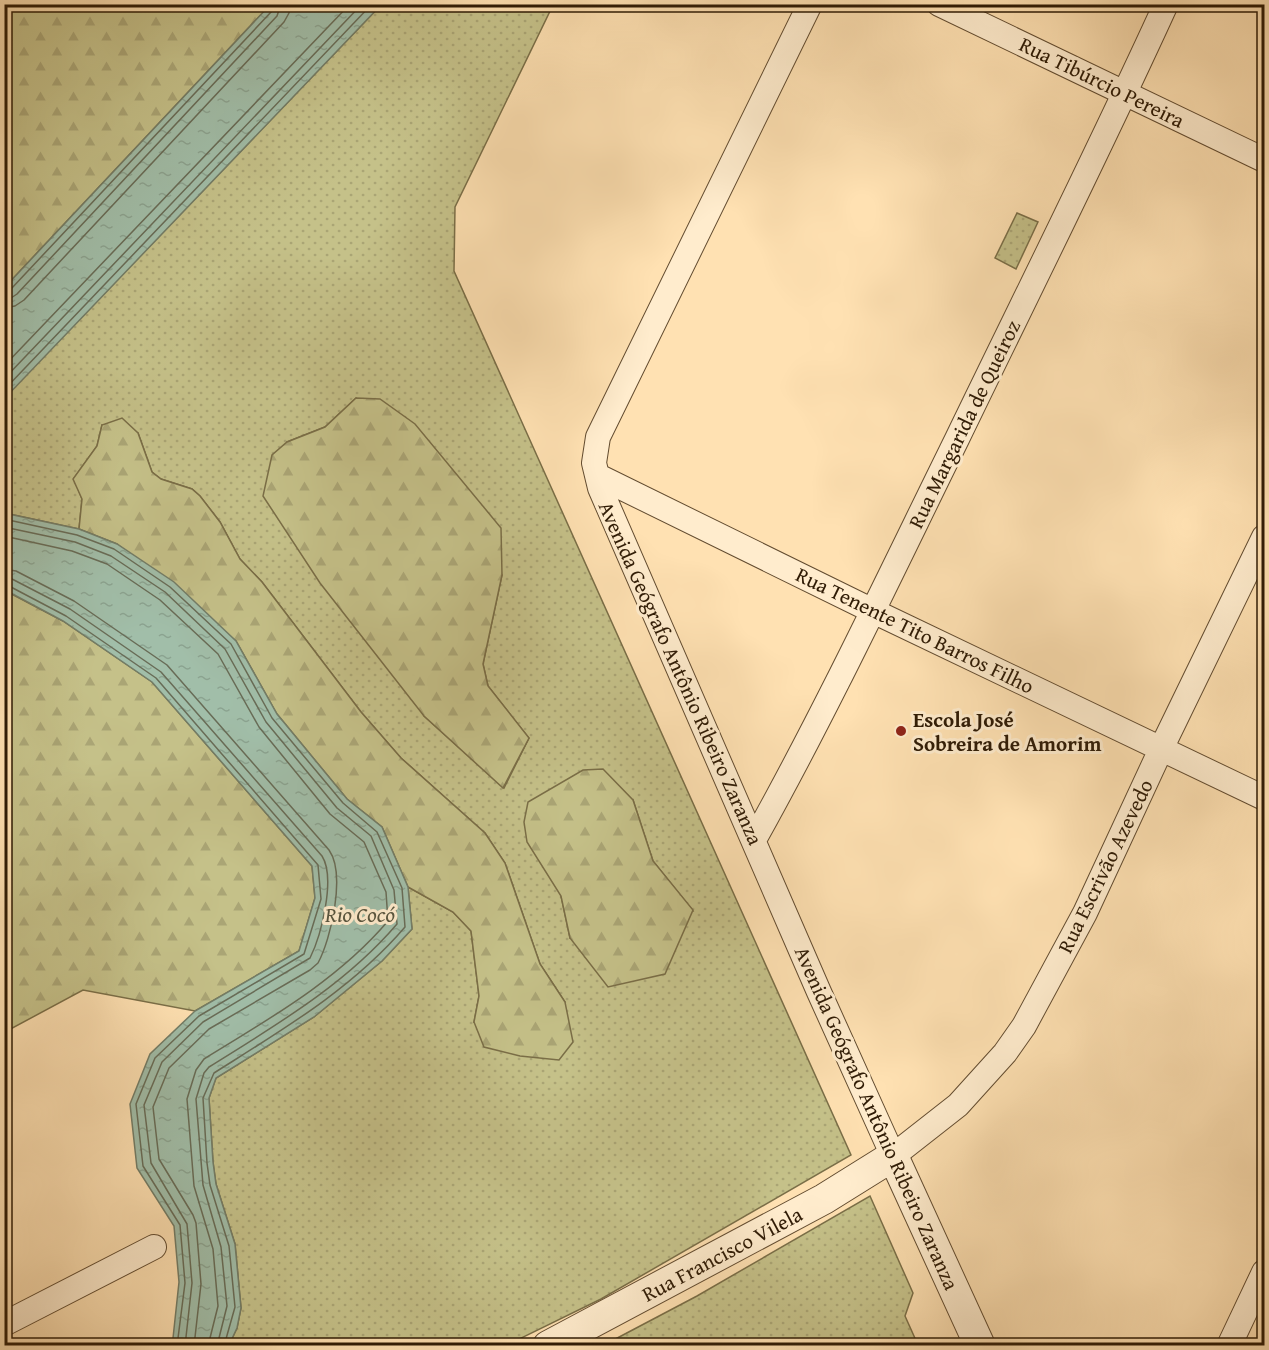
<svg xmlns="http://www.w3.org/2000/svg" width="1269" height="1350" viewBox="0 0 1269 1350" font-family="'Gentium Book Plus',serif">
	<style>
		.grass { fill: url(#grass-dots); stroke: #7a6e47; stroke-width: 1.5; fill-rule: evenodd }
		.forest { fill: url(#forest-firs); stroke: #7a6e47; stroke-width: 1.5 }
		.water { fill: url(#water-ripples); stroke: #737d67; stroke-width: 1.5 }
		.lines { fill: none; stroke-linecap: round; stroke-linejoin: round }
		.shore { stroke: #686c57; stroke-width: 1.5 }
		.minor-casing { stroke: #634c30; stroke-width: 26 }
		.tertiary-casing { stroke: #634c30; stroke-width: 32 }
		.minor { stroke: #ffeccd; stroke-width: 24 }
		.tertiary { stroke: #ffeccd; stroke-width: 30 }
		.poi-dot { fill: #8f2418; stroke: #ffeccd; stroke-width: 2 }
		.labels { text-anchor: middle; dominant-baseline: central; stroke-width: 6; stroke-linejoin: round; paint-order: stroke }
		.street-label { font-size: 21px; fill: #2f1b05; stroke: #ffeccd }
		.poi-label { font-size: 21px; font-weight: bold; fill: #2f1b05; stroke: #ffeccd; text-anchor: start }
		.water-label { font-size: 22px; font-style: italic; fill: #57543e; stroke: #ffeccd }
	</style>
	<defs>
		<pattern id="grass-dots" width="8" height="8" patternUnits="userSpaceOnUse" patternTransform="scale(1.5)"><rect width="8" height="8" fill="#c5c189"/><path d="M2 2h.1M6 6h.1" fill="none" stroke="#aaa575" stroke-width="1.8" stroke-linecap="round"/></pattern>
		<pattern id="forest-firs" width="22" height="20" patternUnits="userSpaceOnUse" patternTransform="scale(1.5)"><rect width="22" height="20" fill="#c5c189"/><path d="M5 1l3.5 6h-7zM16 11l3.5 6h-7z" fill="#aaa575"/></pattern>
		<pattern id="water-ripples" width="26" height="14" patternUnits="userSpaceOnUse" patternTransform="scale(1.5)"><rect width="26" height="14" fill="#a1bea9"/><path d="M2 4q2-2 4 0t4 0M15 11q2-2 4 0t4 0" fill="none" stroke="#8ba390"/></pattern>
	</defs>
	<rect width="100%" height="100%" fill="#ffe1b2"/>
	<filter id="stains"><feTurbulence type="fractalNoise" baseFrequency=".00333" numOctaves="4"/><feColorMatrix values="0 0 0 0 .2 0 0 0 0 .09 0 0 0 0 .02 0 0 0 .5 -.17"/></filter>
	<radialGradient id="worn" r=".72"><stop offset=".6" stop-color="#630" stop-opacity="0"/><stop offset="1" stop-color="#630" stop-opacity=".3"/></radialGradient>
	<path class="grass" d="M 381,5 L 553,5 L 455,207 L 454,271 L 851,1155 L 601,1299 L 507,1345 L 229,1345 L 237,1328 L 241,1308 L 235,1244 L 216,1184 L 213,1162 L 209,1098 L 216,1078 L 314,1017 L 382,961 L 412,929 L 408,887 L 453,912 L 471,931 L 479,996 L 474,1022 L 565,1002 L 540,964 L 505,863 L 485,833 L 401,758 L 361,712 L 262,582 L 240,559 L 220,522 L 200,496 L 192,489 L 161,479 L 152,472 L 138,433 L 102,425 L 97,446 L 74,478 L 82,499 L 79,529 L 5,513 L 4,398 ZM 356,398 L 502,575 L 483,664 L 488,686 L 529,738 L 504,788 L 424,716 L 287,442 L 325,427 ZM 633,800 L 653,861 L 693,911 L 570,938 L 561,896 Z
		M 1017,213 L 1038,222 L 1016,269 L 995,258 Z
		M 870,1196 L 913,1293 L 905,1316 L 918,1345 L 604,1345 L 697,1296 Z"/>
	<path class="forest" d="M 5,5 L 270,5 L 5,287 Z
		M 356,398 L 380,399 L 415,424 L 501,528 L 502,575 L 483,664 L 488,686 L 529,738 L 503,788 L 424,716 L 320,583 L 263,496 L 272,455 L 287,442 L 325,427 Z
		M 122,418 L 138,433 L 152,472 L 161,479 L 192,489 L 200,496 L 220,522 L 240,559 L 262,582 L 361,712 L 401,758 L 485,833 L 505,863 L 540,964 L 565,1002 L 573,1042 L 559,1060 L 520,1056 L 484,1047 L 474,1022 L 479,996 L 471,931 L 453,912 L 408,887 L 382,827 L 347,799 L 277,714 L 236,641 L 117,544 L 79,529 L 82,499 L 73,479 L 97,446 L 102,425 Z
		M 4,590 L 63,621 L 152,682 L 312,866 L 315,898 L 299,951 L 195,1011 L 83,990 L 5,1032 Z
		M 603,769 L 633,800 L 653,861 L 693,910 L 665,974 L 608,987 L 570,938 L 561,896 L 527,842 L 524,822 L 528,802 L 583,770 Z"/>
	<path class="water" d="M 270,5 L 381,5 L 5,398 L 5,287 Z
		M 4,513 L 79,529 L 117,544 L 174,582 L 236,641 L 277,714 L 347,799 L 382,827 L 408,887 L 412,929 L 382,961 L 314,1017 L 216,1078 L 209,1098 L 213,1162 L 216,1184 L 235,1244 L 241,1308 L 237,1328 L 229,1345 L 170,1345 L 173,1338 L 179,1282 L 174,1226 L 137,1168 L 130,1104 L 150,1054 L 195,1011 L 299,951 L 315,898 L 312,866 L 152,682 L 63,621 L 5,590 Z"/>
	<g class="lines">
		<path class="shore" d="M 4,291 L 11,289 L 272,11 L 274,4
			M 4,299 L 11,298 L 17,294 L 277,16 L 281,4
			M 4,308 L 15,306 L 24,300 L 284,22 L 289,13 L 290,4
			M 4,366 L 350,4
			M 4,379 L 362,4
			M 4,390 L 372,4
			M 4,519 L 77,535 L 114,549 L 170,587 L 231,644 L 272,718 L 343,803 L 377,832 L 402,888 L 405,927 C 352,989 282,1030 214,1073 L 203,1098 L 207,1163 L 210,1185 L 229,1246 L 235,1307 L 224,1346
			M 4,527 L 75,542 L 111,556 L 165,592 L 225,649 L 266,722 L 337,808 L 371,836 L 394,890 L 397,924 C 345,985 276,1025 209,1067 L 204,1073 L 196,1099 L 203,1185 L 221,1247 L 227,1306 L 217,1346
			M 4,536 L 72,551 L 107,564 L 160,600 L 218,654 L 259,727 L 330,814 L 364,842 L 386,892 L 388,921 C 338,980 269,1019 204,1059 L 196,1070 L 187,1099 L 194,1186 L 213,1249 L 218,1306 L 208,1346
			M 4,569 L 16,571 L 74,601 L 167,665 L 329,850 C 346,874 331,939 318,963 L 310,970 L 209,1029 L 169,1068 L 153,1107 L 159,1159 L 193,1215 L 196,1223 L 201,1284 L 194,1346
			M 4,578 L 12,579 L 70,609 L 161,672 L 322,856 C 336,878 321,936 310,958 L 203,1022 L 162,1062 L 144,1105 L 151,1163 L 187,1224 L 192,1283 L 185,1346
			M 4,585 L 9,586 L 66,616 L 156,678 L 318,865 L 321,899 L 304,954 L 199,1016 L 155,1058 L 136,1104 L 143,1166 L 180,1225 L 185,1283 L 177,1346"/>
		<g class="minor-casing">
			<path id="minor" d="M 810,4 L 598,437 L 594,463 L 600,488 L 819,992 L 893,1156 L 958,1105 L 1005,1053 L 1024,1026 L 1085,913 L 1162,747 L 1264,537
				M 939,4 L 1264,160
				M 598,476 L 873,611 L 1264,798
				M 754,840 C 827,709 891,573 957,439 C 1027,294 1099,151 1166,4
				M 4,1324 L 154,1247
				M 1229,1346 L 1264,1272"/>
		</g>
		<g class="tertiary-casing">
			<path id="tertiary" d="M 548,1346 L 824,1199 L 893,1156 L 980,1346"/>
		</g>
		<use href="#minor" class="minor"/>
		<use href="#tertiary" class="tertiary"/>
	</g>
	<circle class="poi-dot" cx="901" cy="731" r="6"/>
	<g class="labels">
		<g class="street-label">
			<text transform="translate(1102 82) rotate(26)">Rua Tibúrcio Pereira</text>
			<text transform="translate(964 424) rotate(-64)">Rua Margarida de Queiroz</text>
			<text transform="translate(915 630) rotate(26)">Rua Tenente Tito Barros Filho</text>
			<text transform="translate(681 673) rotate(66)">Avenida Geógrafo Antônio Ribeiro Zaranza</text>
			<text transform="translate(1105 866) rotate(-64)">Rua Escrivão Azevedo</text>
			<text transform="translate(877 1118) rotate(66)">Avenida Geógrafo Antônio Ribeiro Zaranza</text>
			<text transform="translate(722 1254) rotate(-28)">Rua Francisco Vilela</text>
		</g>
		<g class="poi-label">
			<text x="913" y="719">Escola José<tspan x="913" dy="24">Sobreira de Amorim</tspan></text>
		</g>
		<g class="water-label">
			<text x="360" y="914">Rio Cocó</text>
		</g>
	</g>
	<rect width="1269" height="1350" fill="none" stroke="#ffe1b2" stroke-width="24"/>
	<rect x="6" y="6" width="1257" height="1338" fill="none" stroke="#2f1b05" stroke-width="3"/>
	<rect x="12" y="12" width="1245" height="1326" fill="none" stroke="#2f1b05" stroke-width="1.5"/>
	<rect width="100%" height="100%" filter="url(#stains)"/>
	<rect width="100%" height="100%" fill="url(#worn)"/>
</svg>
